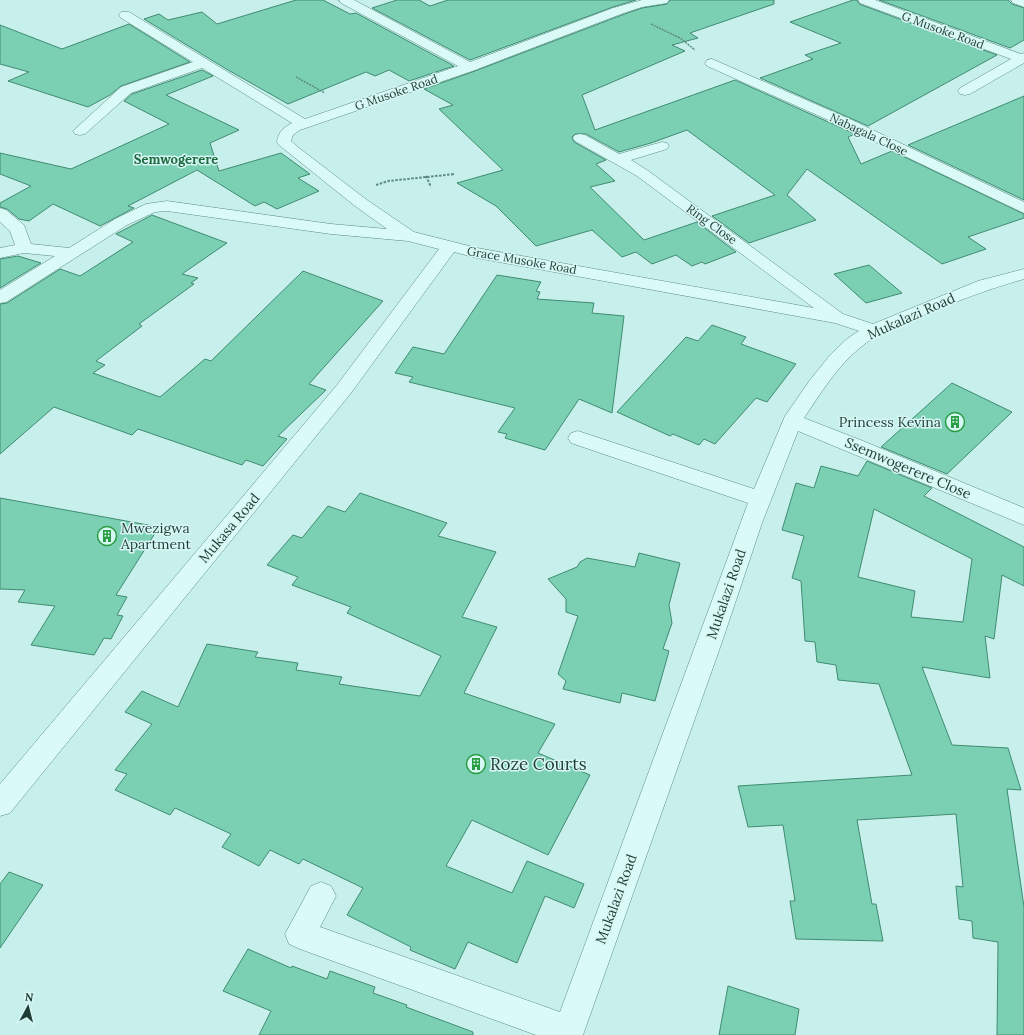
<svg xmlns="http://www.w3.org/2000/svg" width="1024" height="1035" viewBox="0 0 1024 1035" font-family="Lora,serif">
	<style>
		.building { fill: #7bcfb2; stroke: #408c70; fill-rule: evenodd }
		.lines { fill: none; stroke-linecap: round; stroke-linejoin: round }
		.minor-casing { stroke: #5b8c81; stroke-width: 1 }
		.path-far1 { stroke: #5b8c81; stroke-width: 1.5; stroke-dasharray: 2 1; stroke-linecap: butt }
		.path { stroke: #5b8c81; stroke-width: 2; stroke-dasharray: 2.5 1.5; stroke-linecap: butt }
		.minor { fill: #dafaf8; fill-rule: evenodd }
		.labels { text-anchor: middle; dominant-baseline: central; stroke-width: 3; stroke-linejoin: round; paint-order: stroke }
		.far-street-label { font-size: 12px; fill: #1f3c34; stroke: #d7f7f5 }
		.far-quarter-label { font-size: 13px; font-weight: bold; fill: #1d6a3f; stroke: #d7f7f5 }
		.street-label { font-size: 14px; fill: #1f3c34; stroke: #d7f7f5 }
		.poi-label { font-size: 14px; fill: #1f3c34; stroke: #d7f7f5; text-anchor: end }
		.near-poi-label { font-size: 17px; fill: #1f3c34; stroke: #d7f7f5; text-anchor: start }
	</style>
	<rect width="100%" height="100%" fill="#c7f0ed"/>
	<path class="building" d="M 296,0 L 323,0 L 350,14 L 356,13 L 454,66 L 409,81 L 389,70 L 375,76 L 366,72 L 288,104 L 228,70 L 144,19 L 159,14 L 168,20 L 202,12 L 217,24 Z
		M 397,0 L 419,0 L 430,6 L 448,0 L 636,0 L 613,7 L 470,60 L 372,8 Z
		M 670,0 L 774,0 L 774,4 L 690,33 L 698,38 L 672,45 L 685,51 L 582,95 L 595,130 L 735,80 L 855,134 L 848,137 L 861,164 L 892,151 L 1024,214 L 1024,218 L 968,237 L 986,249 L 942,264 L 807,169 L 787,195 L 816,220 L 749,243 L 712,216 L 775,195 L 687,130 L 651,143 L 619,152 L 586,134 L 575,134 L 572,137 L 574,142 L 606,160 L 596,164 L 615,181 L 590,187 L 644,240 L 697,222 L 736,252 L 705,264 L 702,262 L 692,266 L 676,255 L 652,264 L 636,252 L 622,257 L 592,230 L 536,246 L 496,206 L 457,183 L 503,170 L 439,109 L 453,105 L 424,89 L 475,71 L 622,15 L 642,8 L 667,4 Z
		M 853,0 L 857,0 L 859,4 L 997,55 L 868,126 L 760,78 L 813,59 L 805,55 L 841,43 L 790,22 Z
		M 879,0 L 1008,0 L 1012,4 L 1024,8 L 1024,40 L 1010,48 Z
		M 129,24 L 190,62 L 121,86 L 110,95 L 88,107 L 8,81 L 29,72 L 0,64 L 0,25 L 62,49 Z
		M 202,70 L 213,76 L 166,95 L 239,130 L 210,143 L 219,171 L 281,153 L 310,174 L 298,178 L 319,191 L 277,209 L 264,202 L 255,206 L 197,170 L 128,206 L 134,208 L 100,226 L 53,204 L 29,221 L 19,219 L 7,209 L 0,207 L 0,203 L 31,186 L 0,174 L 0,153 L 71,169 L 169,124 L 124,101 L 132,94 Z
		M 1024,96 L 1024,200 L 908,145 Z
		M 152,215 L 227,243 L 182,274 L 198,278 L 191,283 L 194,284 L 139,324 L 142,326 L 96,361 L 105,365 L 93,373 L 160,397 L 205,359 L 211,361 L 303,271 L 383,301 L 309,384 L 326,390 L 278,436 L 287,439 L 263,466 L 246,460 L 242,465 L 138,429 L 132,435 L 54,407 L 0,454 L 0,304 L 7,303 L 60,269 L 80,276 L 133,242 L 116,234 Z
		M 18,256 L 41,263 L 0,288 L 0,259 Z
		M 869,265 L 902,293 L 866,303 L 834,274 Z
		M 497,275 L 541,282 L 536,291 L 540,292 L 537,299 L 594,303 L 592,313 L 624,316 L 612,413 L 579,399 L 545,450 L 505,438 L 507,434 L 498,432 L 515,408 L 409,382 L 413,377 L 395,373 L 413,347 L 444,354 Z
		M 712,325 L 746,337 L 741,344 L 796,364 L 767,402 L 756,398 L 715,444 L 704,439 L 699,445 L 673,434 L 670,436 L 617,412 L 686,337 L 698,341 Z
		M 952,383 L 1012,412 L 947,474 L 881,447 Z
		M 867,461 L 932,488 L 924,496 L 1024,547 L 1024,586 L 1002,575 L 994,639 L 985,636 L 990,678 L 922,667 L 952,745 L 1008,748 L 1021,790 L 1007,789 L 1024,907 L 1024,1035 L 997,1035 L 998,942 L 973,938 L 972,921 L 959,919 L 956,886 L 963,887 L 956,814 L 857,820 L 872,904 L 876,904 L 883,941 L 796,939 L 790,901 L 795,901 L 783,825 L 748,827 L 738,786 L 912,775 L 879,684 L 838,680 L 836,665 L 817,662 L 815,642 L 805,641 L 801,581 L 792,578 L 804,536 L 782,530 L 796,483 L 814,488 L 821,466 L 858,476 ZM 874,509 L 972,559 L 963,622 L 911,617 L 915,591 L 858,577 Z
		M 360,493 L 447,523 L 438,536 L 496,552 L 462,617 L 497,627 L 464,693 L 555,724 L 538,753 L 590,775 L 548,855 L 472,820 L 446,866 L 512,893 L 527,861 L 584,884 L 574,908 L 545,896 L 517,963 L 468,942 L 455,969 L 410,950 L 411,947 L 347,915 L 363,888 L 303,859 L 299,864 L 270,850 L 259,866 L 222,847 L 231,834 L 175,808 L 170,815 L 115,790 L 127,774 L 115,770 L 152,724 L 125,712 L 142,691 L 178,707 L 207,644 L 258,652 L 255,657 L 298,663 L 296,670 L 342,677 L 339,684 L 420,696 L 441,656 L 347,613 L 351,607 L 292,585 L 298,577 L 267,565 L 293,535 L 302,538 L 328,506 L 345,512 Z
		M 0,498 L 159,527 L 116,595 L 127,597 L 117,615 L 123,616 L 111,639 L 104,638 L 94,655 L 31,645 L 55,606 L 18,602 L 25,590 L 0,589 Z
		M 639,553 L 680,563 L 669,605 L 672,623 L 663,649 L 669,651 L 655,701 L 622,693 L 620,703 L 563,689 L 566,681 L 558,674 L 578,616 L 566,612 L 566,599 L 548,579 L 577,567 L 580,562 L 587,558 L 635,567 Z
		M 9,872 L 43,885 L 0,948 L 0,884 Z
		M 248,949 L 291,968 L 292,966 L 327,979 L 330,971 L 375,987 L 373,993 L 407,1005 L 406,1007 L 473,1032 L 473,1035 L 259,1035 L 271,1011 L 223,991 Z
		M 728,986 L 799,1009 L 795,1035 L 719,1035 Z"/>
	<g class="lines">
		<g class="minor-casing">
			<path id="minor" d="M 339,0 L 354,0 L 470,62 L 613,8 L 642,0 L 669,0 L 667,3 L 642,7 L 621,14 L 475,70 L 300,130 L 293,135 L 291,141 L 299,148 L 367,200 L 414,232 L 477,248 L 814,308 L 637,176 L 575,141 L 573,138 L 575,135 L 580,134 L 585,135 L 619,154 L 662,142 L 667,143 L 669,146 L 667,149 L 631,160 L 647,170 L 843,314 L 873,324 L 978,281 L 1024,269 L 1024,279 C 985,290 949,304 912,320 C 895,328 876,334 861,347 C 837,366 821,393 804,418 L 863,441 L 1024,508 L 1024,525 L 798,431 L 762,523 L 722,642 L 583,1035 L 536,1035 L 300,949 L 289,944 L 285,934 L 311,886 L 321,882 L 331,886 L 336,896 L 320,927 L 560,1012 L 748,503 L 571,443 L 568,438 L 571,433 L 578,431 L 754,489 L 785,416 L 810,380 L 831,354 L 848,338 L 859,331 L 835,323 L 477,258 L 454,252 L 351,393 L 10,813 L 0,816 L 0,784 L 337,385 L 439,249 L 408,241 L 331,234 L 167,211 L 155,212 L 127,225 L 6,302 L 0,303 L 0,290 L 55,256 L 24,253 L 0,258 L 0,248 L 15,245 L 10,231 L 0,222 L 0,208 L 6,210 L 24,225 L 31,244 L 69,248 L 115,219 L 146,204 L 167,201 L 331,224 L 387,229 L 355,206 L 279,145 L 277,142 C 278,132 284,127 292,123 L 202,68 L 131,93 L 85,134 L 80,135 L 75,134 L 73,131 L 121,87 L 193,62 L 121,18 L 119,15 L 121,12 L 129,12 L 305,119 L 458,66 L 341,3 Z
				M 858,0 L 875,0 L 1021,54 L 1024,53 L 1024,63 L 970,94 L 965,95 L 960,94 L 958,91 L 960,88 L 1011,59 L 860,3 Z
				M 1011,0 L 1024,0 L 1024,7 L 1013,3 Z
				M 712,59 L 854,121 L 1024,202 L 1024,213 L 844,127 L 707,66 L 705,63 L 707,60 Z"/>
		</g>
		<path class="path-far1" d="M 651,24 L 680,38 L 695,50
			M 296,77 L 325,93
			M 452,174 L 455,174"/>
		<path class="path" d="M 426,176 L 431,187
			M 376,185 L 388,181 L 455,174"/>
		<use href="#minor" class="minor"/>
	</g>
	<defs>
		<g id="building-ring" transform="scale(1)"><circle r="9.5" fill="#d7f7f5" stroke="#299d43" stroke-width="1.5"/><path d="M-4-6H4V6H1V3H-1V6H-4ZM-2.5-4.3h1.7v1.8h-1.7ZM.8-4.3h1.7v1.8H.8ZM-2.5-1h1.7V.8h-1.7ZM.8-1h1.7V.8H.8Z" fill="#299d43"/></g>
	</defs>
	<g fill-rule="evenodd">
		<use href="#building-ring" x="955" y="422"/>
		<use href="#building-ring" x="107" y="536"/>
		<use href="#building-ring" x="476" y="764"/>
	</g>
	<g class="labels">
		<g class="far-street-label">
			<text transform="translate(943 30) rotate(20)">G Musoke Road</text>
			<text transform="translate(396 92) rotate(-19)">G Musoke Road</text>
			<text transform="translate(869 134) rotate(25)">Nabagala Close</text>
			<text transform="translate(712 224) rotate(36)">Ring Close</text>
			<text transform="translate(522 260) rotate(10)">Grace Musoke Road</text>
		</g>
		<g class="far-quarter-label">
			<text x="176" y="159">Semwogerere</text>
		</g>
		<g class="street-label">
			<text transform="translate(911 316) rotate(-24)">Mukalazi Road</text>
			<text transform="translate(908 468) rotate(23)">Ssemwogerere Close</text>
			<text transform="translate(229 528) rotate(-50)">Mukasa Road</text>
			<text transform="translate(726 594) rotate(-71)">Mukalazi Road</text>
			<text transform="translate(616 899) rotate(-70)">Mukalazi Road</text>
		</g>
		<g class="poi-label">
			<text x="941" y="422">Princess Kevina</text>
			<text x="121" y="528" text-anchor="start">Mwezigwa<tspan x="121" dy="16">Apartment</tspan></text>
		</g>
		<g class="near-poi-label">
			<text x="490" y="764">Roze Courts</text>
		</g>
	</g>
	<g transform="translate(28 1007) rotate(7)" stroke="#d7f7f5" stroke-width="3" paint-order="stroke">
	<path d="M0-3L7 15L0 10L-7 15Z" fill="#1f3c34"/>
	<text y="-6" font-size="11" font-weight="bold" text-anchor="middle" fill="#1f3c34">N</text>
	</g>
</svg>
